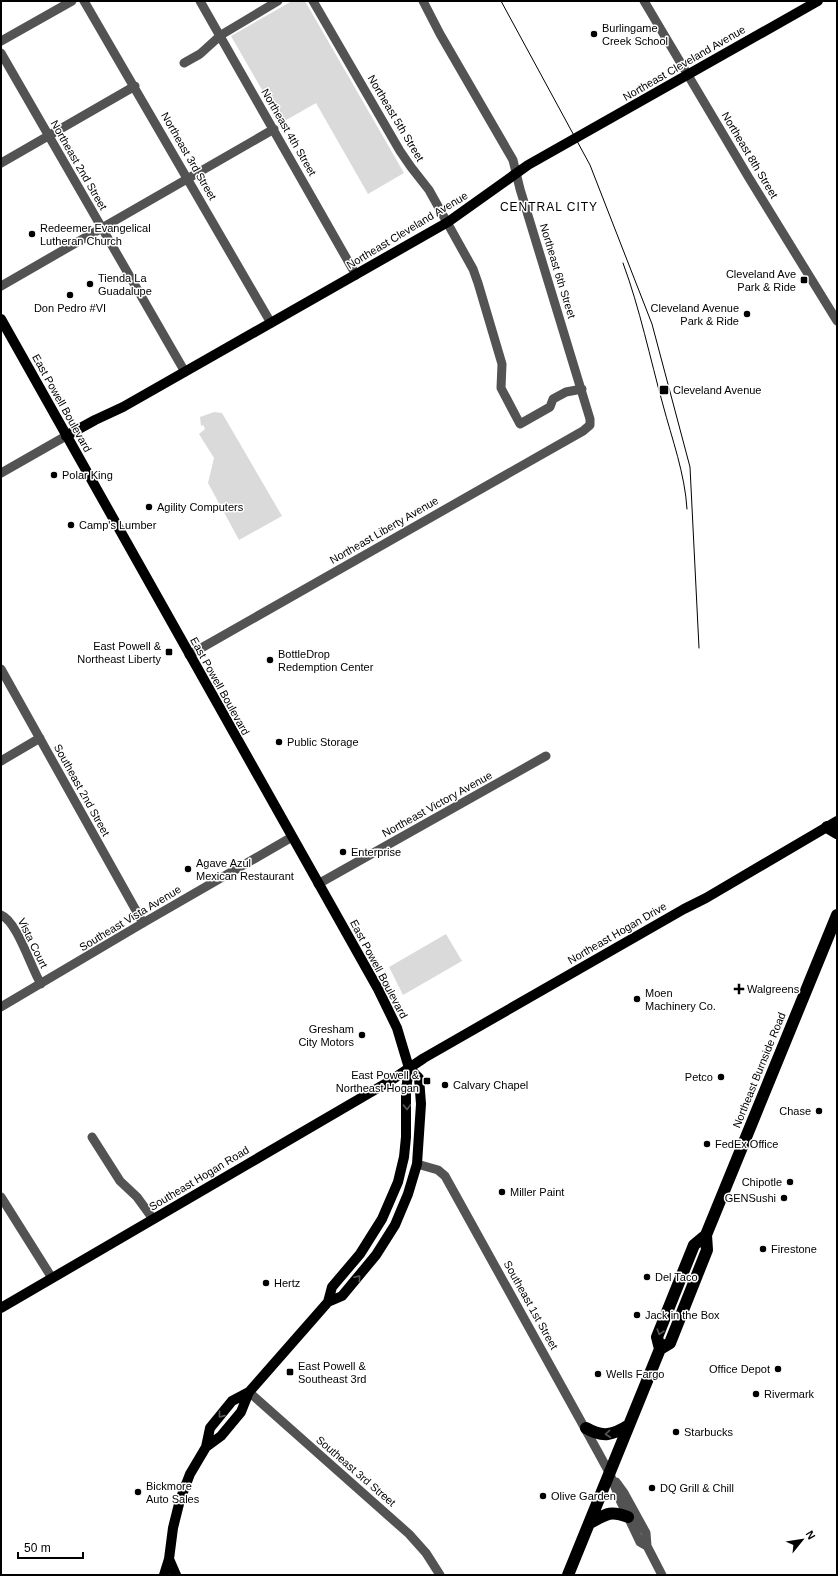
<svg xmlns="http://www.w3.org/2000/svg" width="838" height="1576" viewBox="0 0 838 1576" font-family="Arial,sans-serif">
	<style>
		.green { fill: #dadada }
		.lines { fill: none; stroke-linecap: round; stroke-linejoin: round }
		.minor { stroke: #535353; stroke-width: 9 }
		.major { stroke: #000; stroke-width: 10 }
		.highway { stroke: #000; stroke-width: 12 }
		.tram { stroke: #000; stroke-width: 1 }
		.oneway { stroke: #595959 }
		.poi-dot { fill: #000; stroke: #fff; stroke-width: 1.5 }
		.labels { text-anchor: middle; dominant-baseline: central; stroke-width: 3; stroke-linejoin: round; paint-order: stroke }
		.poi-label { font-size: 11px; fill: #000; stroke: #fff; text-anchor: start }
		.street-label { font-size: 11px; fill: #000; stroke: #fff }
		.neighbourhood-label { font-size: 12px; letter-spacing: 1px; fill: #000; stroke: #fff }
	</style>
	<rect width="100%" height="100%" fill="#fff"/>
	<path class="green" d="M 292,1 L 305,1 L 404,173 L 368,194 L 316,103 L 281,123 L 231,36 Z
		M 214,412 L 222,413 L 282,516 L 239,540 L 208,483 L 214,458 L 199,434 L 205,429 L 203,425 L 201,426 L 200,417 Z
		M 446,934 L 462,961 L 403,995 L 389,967 Z"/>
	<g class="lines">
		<path class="minor" d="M 84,1 L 271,323
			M 200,1 L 356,275
			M 313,1 L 400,151 L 411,167 L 429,190 L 473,269 L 478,283 L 502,364 L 501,388 L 520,424 L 550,407 L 553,399 L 566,392 L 582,389
			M 644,1 L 749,178 L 837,321
			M 1,41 L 72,1
			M 1,53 L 185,372
			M 184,63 L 200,54 L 221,35 L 278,1
			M 1,163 L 135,86
			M 1,286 L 274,129
			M 1,473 L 66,436
			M 189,655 L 583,431 L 590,425 L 590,419 L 520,189 L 513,160 L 440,34 L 423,1
			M 1,669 L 143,923
			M 1,761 L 40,738
			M 318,884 L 546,756
			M 1,915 C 17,921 31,968 41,984
			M 1,1007 L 143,923 L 292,837
			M 92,1137 L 120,1181 L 137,1197 L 153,1219
			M 417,1164 L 438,1170 L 445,1176 L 598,1452 L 610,1474 L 620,1500 L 640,1542 L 647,1546
			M 1,1197 L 52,1278
			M 249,1392 L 409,1534 L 426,1553 L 440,1575
			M 616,1482 L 624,1493 L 646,1533 L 647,1546 L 662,1575"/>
		<path class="major" d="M 1,319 L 378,989 L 397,1028 L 409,1068 L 406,1090 L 406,1137 L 404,1157 L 398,1182 L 382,1219 L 360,1254 L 332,1287 L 328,1302
			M 66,436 L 95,420 L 123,407 L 448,222 L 528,165 L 818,1
			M 1,1308 L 390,1081 L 424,1058 L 684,909 L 706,898 L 837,821
			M 206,1447 L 221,1436 L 241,1412 L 249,1392 L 328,1302 L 342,1296 L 376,1255 L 395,1225 L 408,1194 L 417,1164 L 421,1104 L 419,1078 L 409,1068
			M 169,1559 L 176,1575
			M 164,1575 L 169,1559 L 173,1528 L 180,1500 L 190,1474 L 206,1447 L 210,1428 L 232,1401 L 249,1392"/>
		<path class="highway" d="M 827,827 L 837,833
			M 660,1349 L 670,1343 L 707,1250 L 706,1235
			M 586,1428 C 603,1438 613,1435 629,1425
			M 590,1523 C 606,1514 610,1510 628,1517
			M 568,1575 L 660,1349 L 657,1337 L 694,1245 L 706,1235 L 837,915"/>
		<path class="tram" d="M 501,1 L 590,165 L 652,324 L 690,467 L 699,648
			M 623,263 C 640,309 650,358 663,405 C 672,439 685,474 687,509"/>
	</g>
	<defs><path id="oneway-chevron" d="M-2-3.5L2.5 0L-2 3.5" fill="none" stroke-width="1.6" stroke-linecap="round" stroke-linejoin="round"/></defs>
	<g class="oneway">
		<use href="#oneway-chevron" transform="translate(407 1107) rotate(88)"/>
		<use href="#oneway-chevron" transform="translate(358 1278) rotate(-50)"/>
		<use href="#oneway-chevron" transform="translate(660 1332) rotate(107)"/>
		<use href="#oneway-chevron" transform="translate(221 1415) rotate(129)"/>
		<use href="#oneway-chevron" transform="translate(608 1434) rotate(174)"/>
	</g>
	<g class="poi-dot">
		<circle cx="594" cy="34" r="4"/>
		<circle cx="32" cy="234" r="4"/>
		<rect x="800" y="276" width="8" height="8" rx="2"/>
		<circle cx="90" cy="284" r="4"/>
		<circle cx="70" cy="295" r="4"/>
		<circle cx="747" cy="314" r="4"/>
		<rect x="659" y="385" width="10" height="10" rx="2"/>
		<circle cx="54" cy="475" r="4"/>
		<circle cx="149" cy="507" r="4"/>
		<circle cx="71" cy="525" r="4"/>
		<rect x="165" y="648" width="8" height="8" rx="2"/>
		<circle cx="270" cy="660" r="4"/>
		<circle cx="279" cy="742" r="4"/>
		<circle cx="343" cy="852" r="4"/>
		<circle cx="188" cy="869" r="4"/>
		<path d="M737 983h4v4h4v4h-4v4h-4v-4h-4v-4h4z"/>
		<circle cx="637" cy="999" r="4"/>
		<circle cx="362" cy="1035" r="4"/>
		<circle cx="721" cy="1077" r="4"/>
		<rect x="423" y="1077" width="8" height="8" rx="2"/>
		<circle cx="445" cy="1085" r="4"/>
		<circle cx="819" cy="1111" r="4"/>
		<circle cx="707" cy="1144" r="4"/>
		<circle cx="790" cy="1182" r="4"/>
		<circle cx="502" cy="1192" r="4"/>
		<circle cx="784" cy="1198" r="4"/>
		<circle cx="763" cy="1249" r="4"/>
		<circle cx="647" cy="1277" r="4"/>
		<circle cx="266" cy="1283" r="4"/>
		<circle cx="637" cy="1315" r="4"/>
		<circle cx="778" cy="1369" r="4"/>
		<rect x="286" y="1368" width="8" height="8" rx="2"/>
		<circle cx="598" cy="1374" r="4"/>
		<circle cx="756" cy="1394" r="4"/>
		<circle cx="676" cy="1432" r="4"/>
		<circle cx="652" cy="1488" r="4"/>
		<circle cx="138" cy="1492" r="4"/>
		<circle cx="543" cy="1496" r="4"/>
	</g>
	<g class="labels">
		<g class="poi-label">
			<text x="602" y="28">Burlingame<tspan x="602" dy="13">Creek School</tspan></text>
			<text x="40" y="228">Redeemer Evangelical<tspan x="40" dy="13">Lutheran Church</tspan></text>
			<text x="796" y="274" text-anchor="end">Cleveland Ave<tspan x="796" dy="13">Park &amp; Ride</tspan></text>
			<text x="98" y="278">Tienda La<tspan x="98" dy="13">Guadalupe</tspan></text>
			<text x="70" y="308" text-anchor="middle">Don Pedro #VI</text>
			<text x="739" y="308" text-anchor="end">Cleveland Avenue<tspan x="739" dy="13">Park &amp; Ride</tspan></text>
			<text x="673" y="390">Cleveland Avenue</text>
			<text x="62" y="475">Polar King</text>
			<text x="157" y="507">Agility Computers</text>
			<text x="79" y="525">Camp's Lumber</text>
			<text x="161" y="646" text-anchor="end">East Powell &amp;<tspan x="161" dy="13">Northeast Liberty</tspan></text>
			<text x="278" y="654">BottleDrop<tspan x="278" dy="13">Redemption Center</tspan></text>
			<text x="287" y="742">Public Storage</text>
			<text x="351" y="852">Enterprise</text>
			<text x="196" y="863">Agave Azul<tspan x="196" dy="13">Mexican Restaurant</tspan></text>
			<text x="747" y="989">Walgreens</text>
			<text x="645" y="993">Moen<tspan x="645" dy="13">Machinery Co.</tspan></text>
			<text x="354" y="1029" text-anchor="end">Gresham<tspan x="354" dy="13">City Motors</tspan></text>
			<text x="419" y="1075" text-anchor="end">East Powell &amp;<tspan x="419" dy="13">Northeast Hogan</tspan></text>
			<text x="713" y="1077" text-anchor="end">Petco</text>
			<text x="453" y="1085">Calvary Chapel</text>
			<text x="811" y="1111" text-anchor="end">Chase</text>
			<text x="715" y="1144">FedEx Office</text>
			<text x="782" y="1182" text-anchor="end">Chipotle</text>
			<text x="510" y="1192">Miller Paint</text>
			<text x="776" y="1198" text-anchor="end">GENSushi</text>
			<text x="771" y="1249">Firestone</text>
			<text x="655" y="1277">Del Taco</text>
			<text x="274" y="1283">Hertz</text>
			<text x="645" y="1315">Jack in the Box</text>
			<text x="298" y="1366">East Powell &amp;<tspan x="298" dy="13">Southeast 3rd</tspan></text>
			<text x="770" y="1369" text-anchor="end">Office Depot</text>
			<text x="606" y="1374">Wells Fargo</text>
			<text x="764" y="1394">Rivermark</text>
			<text x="684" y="1432">Starbucks</text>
			<text x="146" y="1486">Bickmore<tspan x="146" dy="13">Auto Sales</tspan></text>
			<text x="660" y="1488">DQ Grill &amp; Chill</text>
			<text x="551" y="1496">Olive Garden</text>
		</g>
		<g class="street-label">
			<text transform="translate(684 63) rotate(-30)">Northeast Cleveland Avenue</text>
			<text transform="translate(396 118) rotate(59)">Northeast 5th Street</text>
			<text transform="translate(289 132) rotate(60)">Northeast 4th Street</text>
			<text transform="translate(750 155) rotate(59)">Northeast 8th Street</text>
			<text transform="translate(189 156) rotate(60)">Northeast 3rd Street</text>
			<text transform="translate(79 165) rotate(60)">Northeast 2nd Street</text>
			<text transform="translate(407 230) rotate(-31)">Northeast Cleveland Avenue</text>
			<text transform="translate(558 271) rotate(73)">Northeast 6th Street</text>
			<text transform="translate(62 403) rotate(61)">East Powell Boulevard</text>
			<text transform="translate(384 530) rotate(-30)">Northeast Liberty Avenue</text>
			<text transform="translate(220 686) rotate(61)">East Powell Boulevard</text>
			<text transform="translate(82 790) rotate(61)">Southeast 2nd Street</text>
			<text transform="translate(437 804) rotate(-29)">Northeast Victory Avenue</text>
			<text transform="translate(130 918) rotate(-31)">Southeast Vista Avenue</text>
			<text transform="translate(617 933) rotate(-30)">Northeast Hogan Drive</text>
			<text transform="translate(33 943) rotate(64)">Vista Court</text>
			<text transform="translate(379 969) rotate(62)">East Powell Boulevard</text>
			<text transform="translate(759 1070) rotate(-68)">Northeast Burnside Road</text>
			<text transform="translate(199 1178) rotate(-31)">Southeast Hogan Road</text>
			<text transform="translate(531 1305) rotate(61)">Southeast 1st Street</text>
			<text transform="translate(356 1471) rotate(41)">Southeast 3rd Street</text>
		</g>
		<g class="neighbourhood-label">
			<text x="549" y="207">CENTRAL CITY</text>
		</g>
	</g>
	<rect width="838" height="1576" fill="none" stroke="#000000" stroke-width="4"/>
	<g transform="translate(802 1540) rotate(60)" stroke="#ffffff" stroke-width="3" paint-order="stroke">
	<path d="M0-3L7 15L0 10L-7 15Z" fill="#000000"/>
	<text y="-6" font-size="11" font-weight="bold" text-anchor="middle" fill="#000000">N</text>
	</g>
	<path d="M18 1552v6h65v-6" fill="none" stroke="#000000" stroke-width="2"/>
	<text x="24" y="1552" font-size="12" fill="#000000" stroke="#ffffff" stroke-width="3" paint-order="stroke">50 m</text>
</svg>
